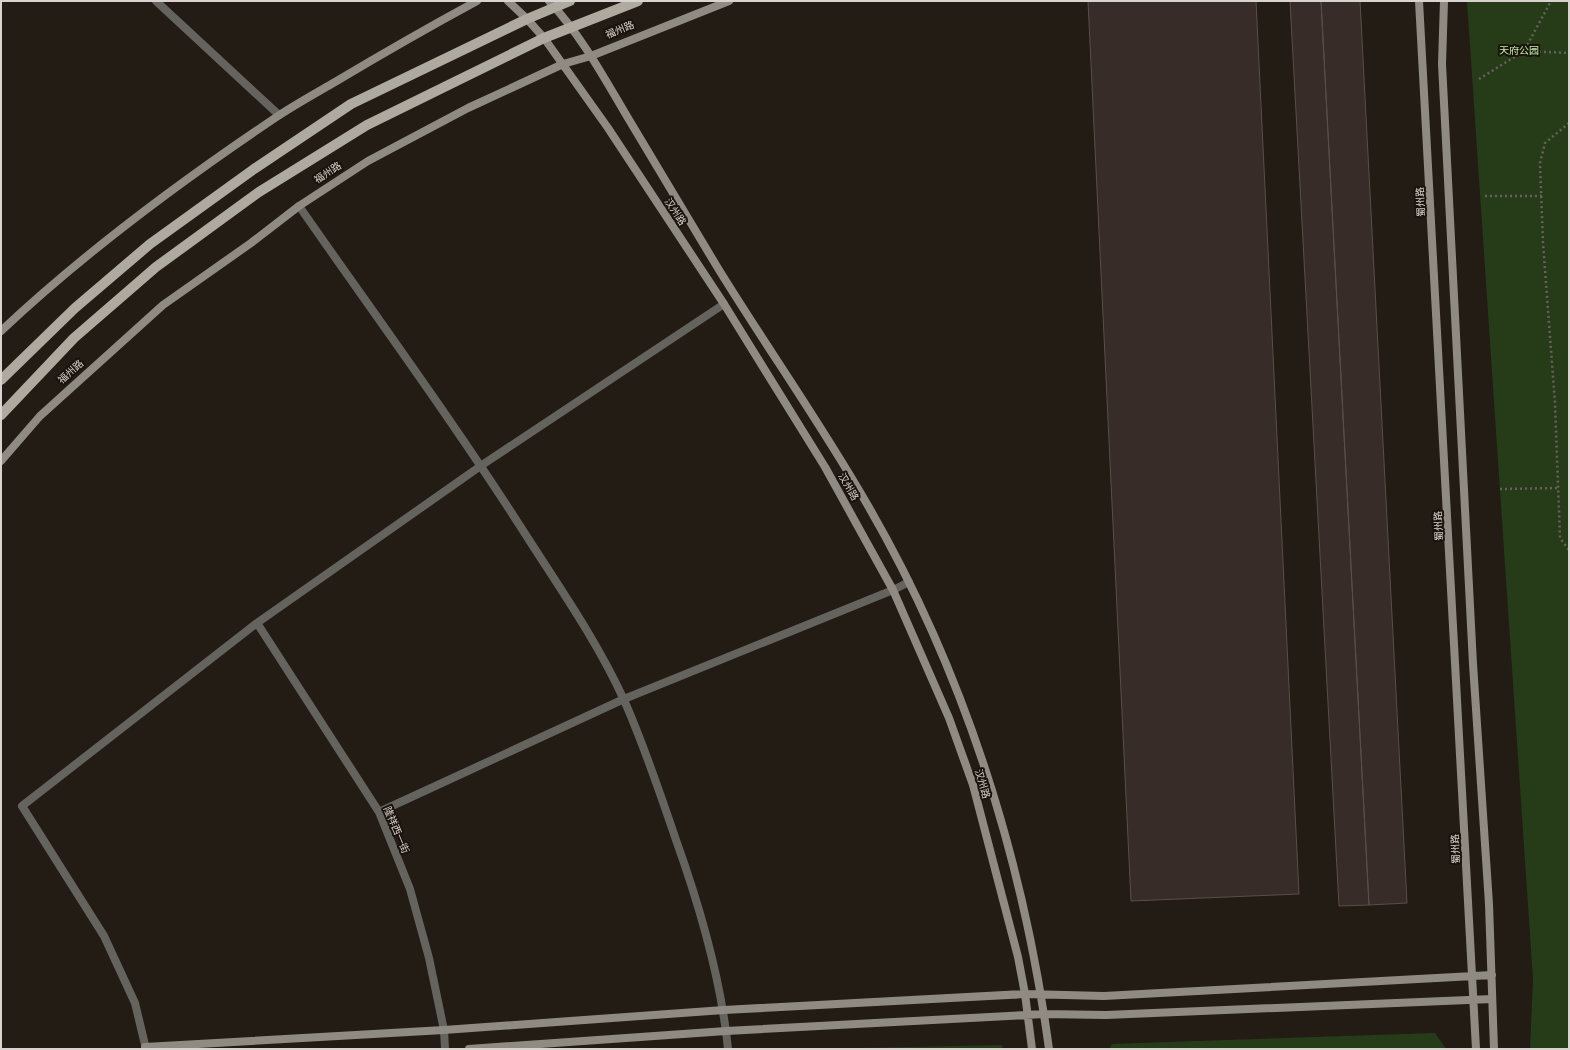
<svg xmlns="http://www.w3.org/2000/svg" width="1570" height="1050" viewBox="0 0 1570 1050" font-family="'Fira Sans','Noto Sans SC',sans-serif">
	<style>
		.green { fill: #263c19 }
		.building { fill: #382c29; stroke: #5a4e4a }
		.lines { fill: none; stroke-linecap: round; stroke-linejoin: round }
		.path { stroke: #68615b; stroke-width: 2.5; stroke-dasharray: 2 3; stroke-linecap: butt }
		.street { stroke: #65635e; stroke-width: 8 }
		.secondary { stroke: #8f8b83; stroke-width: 8 }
		.primary { stroke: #afaaa0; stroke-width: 10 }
		.labels { text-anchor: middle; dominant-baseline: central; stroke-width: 4; stroke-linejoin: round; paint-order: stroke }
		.street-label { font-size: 10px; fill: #d9d3cf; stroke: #1a130c }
		.park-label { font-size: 10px; fill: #c4efac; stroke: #1a130c }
	</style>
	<rect width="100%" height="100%" fill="#231c15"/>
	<path class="green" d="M 1467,1 L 1569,1 L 1569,1049 L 1530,1049 L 1533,979 Z
		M 1435,1033 L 1446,1049 L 1109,1049 L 1112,1044 Z
		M 1002,1045 L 1003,1049 L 812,1049 Z"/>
	<path class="building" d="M 1088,1 L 1256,1 L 1299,894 L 1131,901 Z
		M 1290,1 L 1321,1 L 1369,905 L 1339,906 Z
		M 1321,1 L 1360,1 L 1407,903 L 1369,905 Z"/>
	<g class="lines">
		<path class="path" d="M 1524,51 L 1569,53
			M 1479,79 L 1524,51 L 1551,1
			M 1569,123 L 1545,143 L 1540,163 L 1543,243 L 1555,403 L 1560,538 L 1569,550
			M 1485,196 L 1543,196
			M 1500,489 L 1559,488"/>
		<path class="street" d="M 156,1 L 279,115
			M 299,206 C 377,318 458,428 531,543 C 564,594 599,645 624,700 C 644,745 660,793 676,840 C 700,907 721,978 728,1049
			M 257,623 L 379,812 L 410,889 L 429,958 L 444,1030 L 445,1049
			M 379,812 L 624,699 L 893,590 L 909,582
			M 146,1049 L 135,1003 L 104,936 L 22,806 L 257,623 L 482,465 L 724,304"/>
		<path class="secondary" d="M 508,1 L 527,19 L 544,38 L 608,128 L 724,304 L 825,467 L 893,590 L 949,718 L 973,785 L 1018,957 L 1025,994 L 1032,1049
			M 549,1 C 580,34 602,74 625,113 C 655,163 685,214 716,265 C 765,345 820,422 867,504 C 964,671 1023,858 1049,1049
			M 1419,1 L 1476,1049
			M 1444,1 L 1442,64 L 1473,664 L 1489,904 L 1494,1049
			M 1,331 C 86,251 181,181 278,116 C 296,104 316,93 335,82 C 382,54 429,27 477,1
			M 1,461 L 40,416 L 163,305 L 251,243 L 299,206 L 368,161 L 468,108 L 563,64 L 591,56 L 729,1
			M 145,1047 L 444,1030 L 724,1010 L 1025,994 L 1104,996 L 1492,975
			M 469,1049 L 726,1031 L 1044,1014 L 1106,1015 L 1492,999"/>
		<path class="primary" d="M 1,380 L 75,308 L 150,244 L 254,169 L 351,104 L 527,19 L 570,1
			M 1,415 L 74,338 L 156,267 L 259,192 L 367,125 L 544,38 L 638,1"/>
	</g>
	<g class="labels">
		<g class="street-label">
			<text transform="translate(620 30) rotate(-22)">福州路</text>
			<text transform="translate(328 173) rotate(-33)">福州路</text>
			<text transform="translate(1421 202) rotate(-93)">蜀州路</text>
			<text transform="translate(675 212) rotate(57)">汉州路</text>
			<text transform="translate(71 372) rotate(-42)">福州路</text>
			<text transform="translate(848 487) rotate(60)">汉州路</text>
			<text transform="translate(1439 526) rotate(-93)">蜀州路</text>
			<text transform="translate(982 784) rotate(73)">汉州路</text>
			<text transform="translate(396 830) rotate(67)">隆祥西一街</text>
			<text transform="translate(1456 849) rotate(-93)">蜀州路</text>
		</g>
		<g class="park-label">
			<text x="1519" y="51">天府公园</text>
		</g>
	</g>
	<rect width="1570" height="1050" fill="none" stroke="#d9d3cf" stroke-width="4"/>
</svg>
